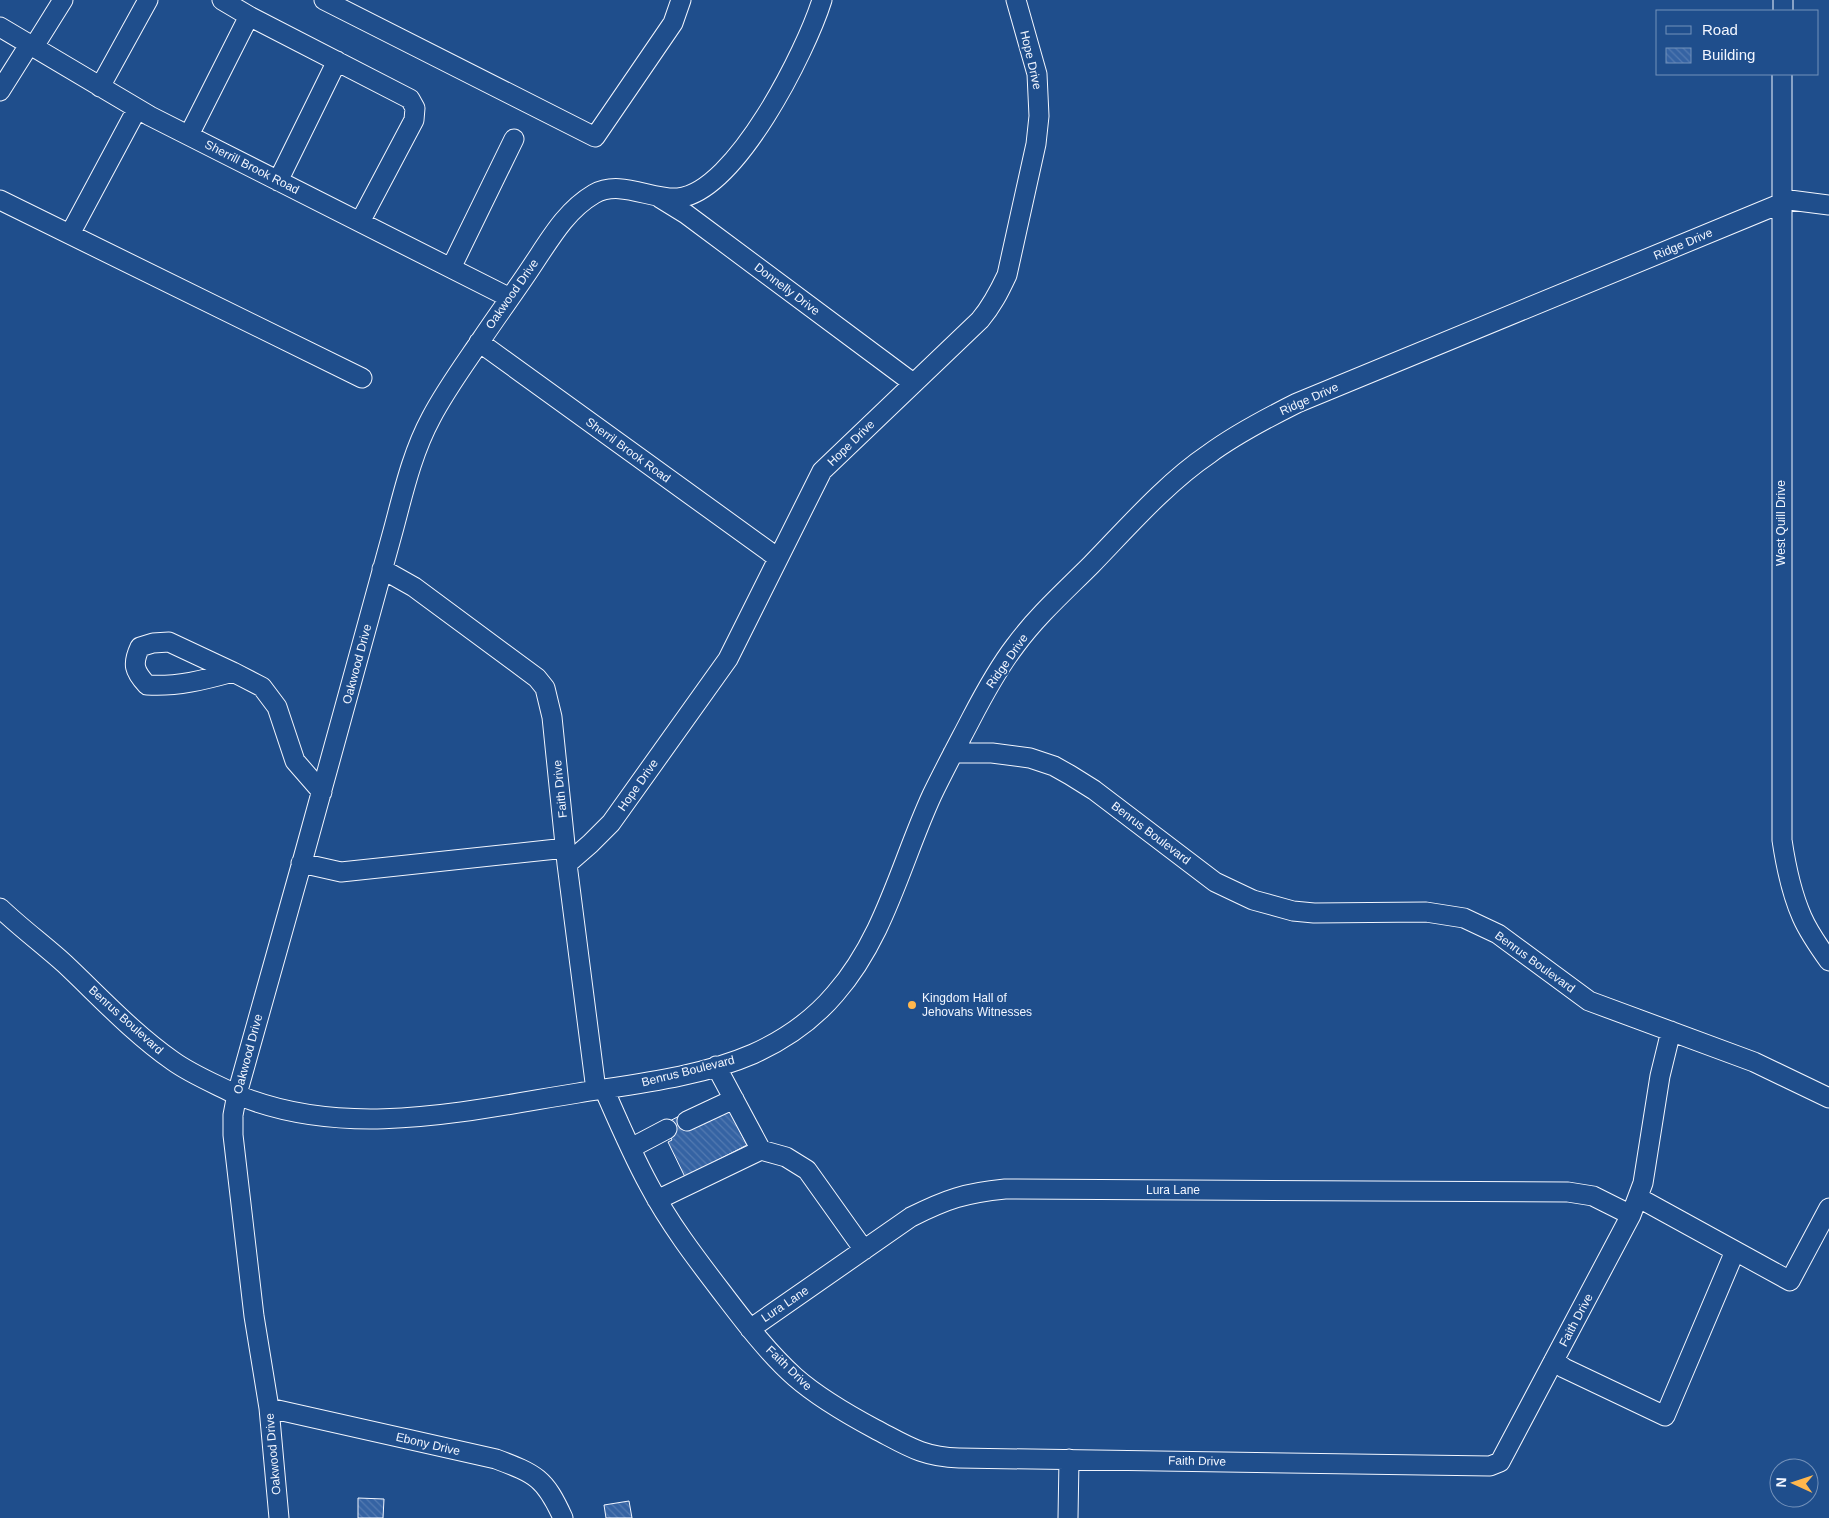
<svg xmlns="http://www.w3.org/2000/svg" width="1829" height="1518" viewBox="0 0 1829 1518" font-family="Arial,sans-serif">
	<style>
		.building { fill: url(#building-back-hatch); stroke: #f2f6ff }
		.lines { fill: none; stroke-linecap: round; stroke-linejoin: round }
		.minor-casing { stroke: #f2f6ff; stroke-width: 21 }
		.minor { stroke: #1f4e8c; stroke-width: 19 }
		.poi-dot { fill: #ffb74d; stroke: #1f4e8c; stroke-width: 2 }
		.labels { text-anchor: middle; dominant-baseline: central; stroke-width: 4; stroke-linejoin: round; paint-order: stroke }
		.street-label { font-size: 12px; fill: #f2f6ff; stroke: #1f4e8c }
		.poi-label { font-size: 12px; fill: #f2f6ff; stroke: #1f4e8c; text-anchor: start }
	</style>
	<defs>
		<pattern id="building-back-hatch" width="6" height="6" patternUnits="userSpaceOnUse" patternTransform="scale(1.25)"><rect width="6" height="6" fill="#3563a3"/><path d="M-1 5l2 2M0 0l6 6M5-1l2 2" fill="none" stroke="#537ab1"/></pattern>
	</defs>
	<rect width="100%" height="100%" fill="#1f4e8c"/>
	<path class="building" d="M 729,1110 L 747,1145 L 685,1177 L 668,1142 L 672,1140 L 664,1124 L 683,1114 L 691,1129 Z
		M 358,1498 L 384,1499 L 383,1518 L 358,1518 Z
		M 629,1501 L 632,1518 L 606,1518 L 604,1505 Z"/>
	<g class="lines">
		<g class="minor-casing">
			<path id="minor" d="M 324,0 L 595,137 L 673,23 L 681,0
				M 1783,11 L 1783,0
				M 249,16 L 410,99 L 415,108 L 414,120 L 360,222
				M 0,27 L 150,116 L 510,298
				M 33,48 L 63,0
				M 1782,74 L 1782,840 C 1786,867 1791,892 1802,917 C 1809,933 1819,947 1829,961
				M 100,87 L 148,0
				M 0,91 L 29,45
				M 189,135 L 249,16 L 222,0
				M 278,181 L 337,61
				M 660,198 L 686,214 L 913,383
				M 1782,199 L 1829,205
				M 0,200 L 362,378
				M 70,234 L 137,109
				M 451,268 L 514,139
				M 479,342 L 778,558
				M 382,569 L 414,587 L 537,678 L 545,688 L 552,717 L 567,864 L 596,1090
				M 233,672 L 169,642 L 153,643 L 140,647 C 132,664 134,671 147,685 C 177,687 204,680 233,672 L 262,687 L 277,707 L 295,761 L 322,792
				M 953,753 L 992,753 L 1030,758 L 1054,766 L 1070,775 L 1094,790 L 1215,882 L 1253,900 L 1293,911 L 1314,913 L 1426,912 L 1464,918 L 1498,934 L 1589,1001 L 1754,1062 L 1829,1098
				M 301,863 L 341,872 L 566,848
				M 567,864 L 590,844 L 611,823 L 728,659 L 822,471 L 980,320 C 992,306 999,292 1007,275 L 1036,144 L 1039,116 L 1037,74 L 1016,0
				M 0,908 C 21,928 44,945 65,964 C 100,997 133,1033 173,1061 C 191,1074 213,1083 233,1093 C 343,1141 466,1111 578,1093 C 635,1084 700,1077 753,1054 C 784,1040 813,1020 835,994 C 885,937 901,862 932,795 C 944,770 958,744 971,719 C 984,694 998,668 1015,646 C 1037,616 1065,591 1091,565 C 1127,528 1166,483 1209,454 C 1236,434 1267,418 1297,403 L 1782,203
				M 716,1066 L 761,1150 L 786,1157 L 807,1170 L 864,1250
				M 604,1089 C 618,1121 632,1154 649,1185 C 669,1223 695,1257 721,1291 C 744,1321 767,1352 795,1377 C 819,1398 847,1414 875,1429 C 906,1445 922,1457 959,1458 L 1490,1466 L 1500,1462 L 1631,1215 L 1643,1183 L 1660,1076 L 1671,1031
				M 687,1121 L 734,1099
				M 631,1148 L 667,1129
				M 1639,1198 L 1790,1281 L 1829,1208
				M 657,1200 L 761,1150
				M 750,1329 L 911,1217 C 947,1199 965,1193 1005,1189 L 1568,1192 L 1593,1196 L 1631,1215
				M 1554,1360 L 1564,1368 L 1665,1416 L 1735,1251
				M 269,1408 L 496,1459 C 536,1474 545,1478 563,1518
				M 279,1518 L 269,1408 L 254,1316 L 233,1135 L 233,1115 L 237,1094 C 272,968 308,843 342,717 C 359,655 376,593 393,531 C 403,494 412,453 431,418 C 445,391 464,365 481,340 C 497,316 514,293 530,269 C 549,241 565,211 594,194 C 620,179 651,200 678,198 C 736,192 806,51 822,0
				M 1068,1518 L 1069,1459"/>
		</g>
		<use href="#minor" class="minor"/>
	</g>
	<circle class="poi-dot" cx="912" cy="1005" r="5"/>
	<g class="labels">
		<g class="street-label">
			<text transform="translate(1031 60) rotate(77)">Hope Drive</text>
			<text transform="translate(252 167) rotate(27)">Sherrill Brook Road</text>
			<text transform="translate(1683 244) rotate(-23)">Ridge Drive</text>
			<text transform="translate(787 289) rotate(37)">Donnelly Drive</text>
			<text transform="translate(512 294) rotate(-55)">Oakwood Drive</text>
			<text transform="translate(1309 399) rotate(-24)">Ridge Drive</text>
			<text transform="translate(851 443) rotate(-44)">Hope Drive</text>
			<text transform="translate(628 450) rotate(36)">Sherril Brook Road</text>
			<text transform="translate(1781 523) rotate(-90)">West Quill Drive</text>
			<text transform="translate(1007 661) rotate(-55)">Ridge Drive</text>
			<text transform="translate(357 664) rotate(-75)">Oakwood Drive</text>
			<text transform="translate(638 785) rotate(-55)">Hope Drive</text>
			<text transform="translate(560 789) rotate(-96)">Faith Drive</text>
			<text transform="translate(1151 833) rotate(37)">Benrus Boulevard</text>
			<text transform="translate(1535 962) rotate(36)">Benrus Boulevard</text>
			<text transform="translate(126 1020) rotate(42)">Benrus Boulevard</text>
			<text transform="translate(248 1054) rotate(-75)">Oakwood Drive</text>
			<text transform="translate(688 1071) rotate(-14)">Benrus Boulevard</text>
			<text x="1173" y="1190">Lura Lane</text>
			<text transform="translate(785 1304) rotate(-34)">Lura Lane</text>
			<text transform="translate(1576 1320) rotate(-62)">Faith Drive</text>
			<text transform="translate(789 1368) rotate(44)">Faith Drive</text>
			<text transform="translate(428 1444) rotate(13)">Ebony Drive</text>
			<text transform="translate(273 1454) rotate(-95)">Oakwood Drive</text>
			<text transform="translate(1197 1461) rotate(1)">Faith Drive</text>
		</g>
		<g class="poi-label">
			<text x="922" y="998">Kingdom Hall of<tspan x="922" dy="14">Jehovahs Witnesses</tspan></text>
		</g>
	</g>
	<rect x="1656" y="10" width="162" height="65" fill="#1f4e8c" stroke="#7391ba"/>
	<rect x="1666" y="26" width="25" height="8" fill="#1f4e8c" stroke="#7391ba"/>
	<text x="1702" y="35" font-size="15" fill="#f2f6ff">Road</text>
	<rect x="1666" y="48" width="25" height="15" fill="url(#building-back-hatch)" stroke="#7391ba"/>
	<text x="1702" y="60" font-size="15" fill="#f2f6ff">Building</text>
	<g transform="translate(1794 1483) rotate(273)"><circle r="24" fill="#1f4e8c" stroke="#7391ba"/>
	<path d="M0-4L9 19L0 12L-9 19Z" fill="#ffb74d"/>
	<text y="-8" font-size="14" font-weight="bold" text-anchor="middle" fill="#f2f6ff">N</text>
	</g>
</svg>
